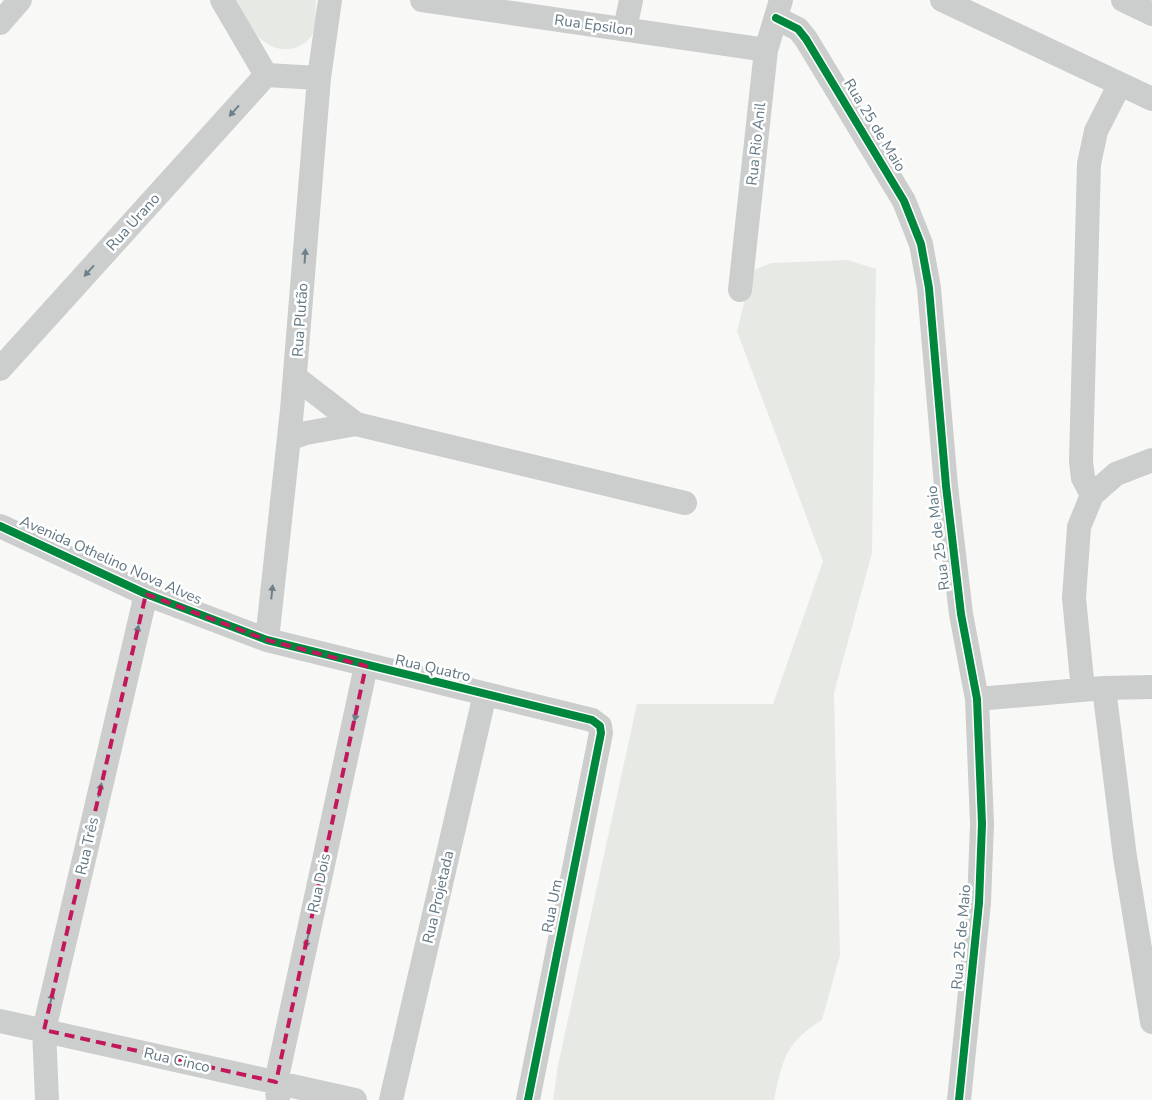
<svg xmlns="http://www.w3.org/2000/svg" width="1152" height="1100" viewBox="0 0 1152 1100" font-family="'Nunito Sans',sans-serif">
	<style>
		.green { fill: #e7eae4 }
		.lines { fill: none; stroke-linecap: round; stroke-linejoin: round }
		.minor { stroke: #cccece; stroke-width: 24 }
		.cycleway-casing { stroke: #fff; stroke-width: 11 }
		.cycleway { stroke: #00873e; stroke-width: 8 }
		.oneway { fill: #6d808a }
		.marked { fill: none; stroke: #c2185b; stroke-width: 4; stroke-dasharray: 10 6; stroke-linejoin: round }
		.labels { text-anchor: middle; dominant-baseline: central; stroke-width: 5; stroke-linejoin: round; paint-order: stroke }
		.street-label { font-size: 15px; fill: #627783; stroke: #fff }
	</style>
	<rect width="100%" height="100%" fill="#f8f8f7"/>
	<path class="green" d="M 235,0 L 316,0 C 315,10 317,27 312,35 C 298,56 270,52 256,34 C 248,24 242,11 235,0 Z
		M 848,260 L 876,269 L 872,553 L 834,693 L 840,955 L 822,1020 C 785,1043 783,1059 774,1100 L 553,1100 L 558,1065 L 637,704 L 773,704 L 823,561 L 737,331 L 752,271 L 771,263 Z"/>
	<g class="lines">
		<path class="minor" d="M 222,0 L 266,75 L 319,78
			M 422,0 L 766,50
			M 942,0 L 1152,99
			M 1123,0 L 1152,14
			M 776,18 L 798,29 L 806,39 L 904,201 L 921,244 L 929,288 L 946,486 L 961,614 L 977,699 L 982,824 L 979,903 L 959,1100
			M 0,23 L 20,0
			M 625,29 L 631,0
			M 740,290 L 766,50 L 781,0
			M 0,369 L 266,75
			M 295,377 L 356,424
			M 289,439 L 306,433 L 356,424 L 685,503
			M 1092,495 L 1083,478 L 1081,461 L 1089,164 L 1096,131 L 1120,84
			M 0,526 L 146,594 L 267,640 L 592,720 L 600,726 L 601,733 L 528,1100
			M 267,640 L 292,410 L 319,78 L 330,0
			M 1104,688 L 1125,857 L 1152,1022
			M 1083,690 L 1074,598 L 1079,527 L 1092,495 L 1116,474 L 1152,460
			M 977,699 L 1104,688 L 1152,687
			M 0,1021 L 355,1100
			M 47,1100 L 44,1030 L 146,594
			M 278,1100 L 276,1082 L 366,666
			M 391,1100 L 485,694"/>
		<g class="cycleway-casing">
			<path id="cycleway" d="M 776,18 L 798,29 L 806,39 L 904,201 L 921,244 L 929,288 L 946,486 L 961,614 L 977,699 L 982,824 L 979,903 L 959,1100
				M 0,526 L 146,594 L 267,640 L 592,720 L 600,726 L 601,733 L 528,1100"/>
		</g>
		<use href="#cycleway" class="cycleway"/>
	</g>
	<defs><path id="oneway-solid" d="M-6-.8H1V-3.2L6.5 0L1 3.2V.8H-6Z" transform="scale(1.25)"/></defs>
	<g class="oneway">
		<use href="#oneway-solid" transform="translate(234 111) rotate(132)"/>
		<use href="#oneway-solid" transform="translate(305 256) rotate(-86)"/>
		<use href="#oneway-solid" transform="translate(89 271) rotate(132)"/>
		<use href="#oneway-solid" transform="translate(272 592) rotate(-84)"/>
		<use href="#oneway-solid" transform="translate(137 632) rotate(-77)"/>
		<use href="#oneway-solid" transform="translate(356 714) rotate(102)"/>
		<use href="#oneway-solid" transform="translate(100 790) rotate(-77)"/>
		<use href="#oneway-solid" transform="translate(307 941) rotate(102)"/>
		<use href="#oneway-solid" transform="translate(51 1000) rotate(-77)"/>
	</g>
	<path class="marked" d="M 146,594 L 267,640 L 366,666 L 276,1082 L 44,1030 Z"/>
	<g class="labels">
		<g class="street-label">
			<text transform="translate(594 25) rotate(8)">Rua Epsilon</text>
			<text transform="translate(875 125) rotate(59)">Rua 25 de Maio</text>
			<text transform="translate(756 144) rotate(-84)">Rua Rio Anil</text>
			<text transform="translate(133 222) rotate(-48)">Rua Urano</text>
			<text transform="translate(300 320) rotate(-86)">Rua Plutão</text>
			<text transform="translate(938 538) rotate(-97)">Rua 25 de Maio</text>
			<text transform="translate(111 560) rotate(24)">Avenida Othelino Nova Alves</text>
			<text transform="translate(433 668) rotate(13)">Rua Quatro</text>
			<text transform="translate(87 846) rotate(-77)">Rua Três</text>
			<text transform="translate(319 883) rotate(-78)">Rua Dois</text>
			<text transform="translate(438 897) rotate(-77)">Rua Projetada</text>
			<text transform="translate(552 906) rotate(-79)">Rua Um</text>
			<text transform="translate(961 937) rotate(-85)">Rua 25 de Maio</text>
			<text transform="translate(177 1060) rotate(13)">Rua Cinco</text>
		</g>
	</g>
</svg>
